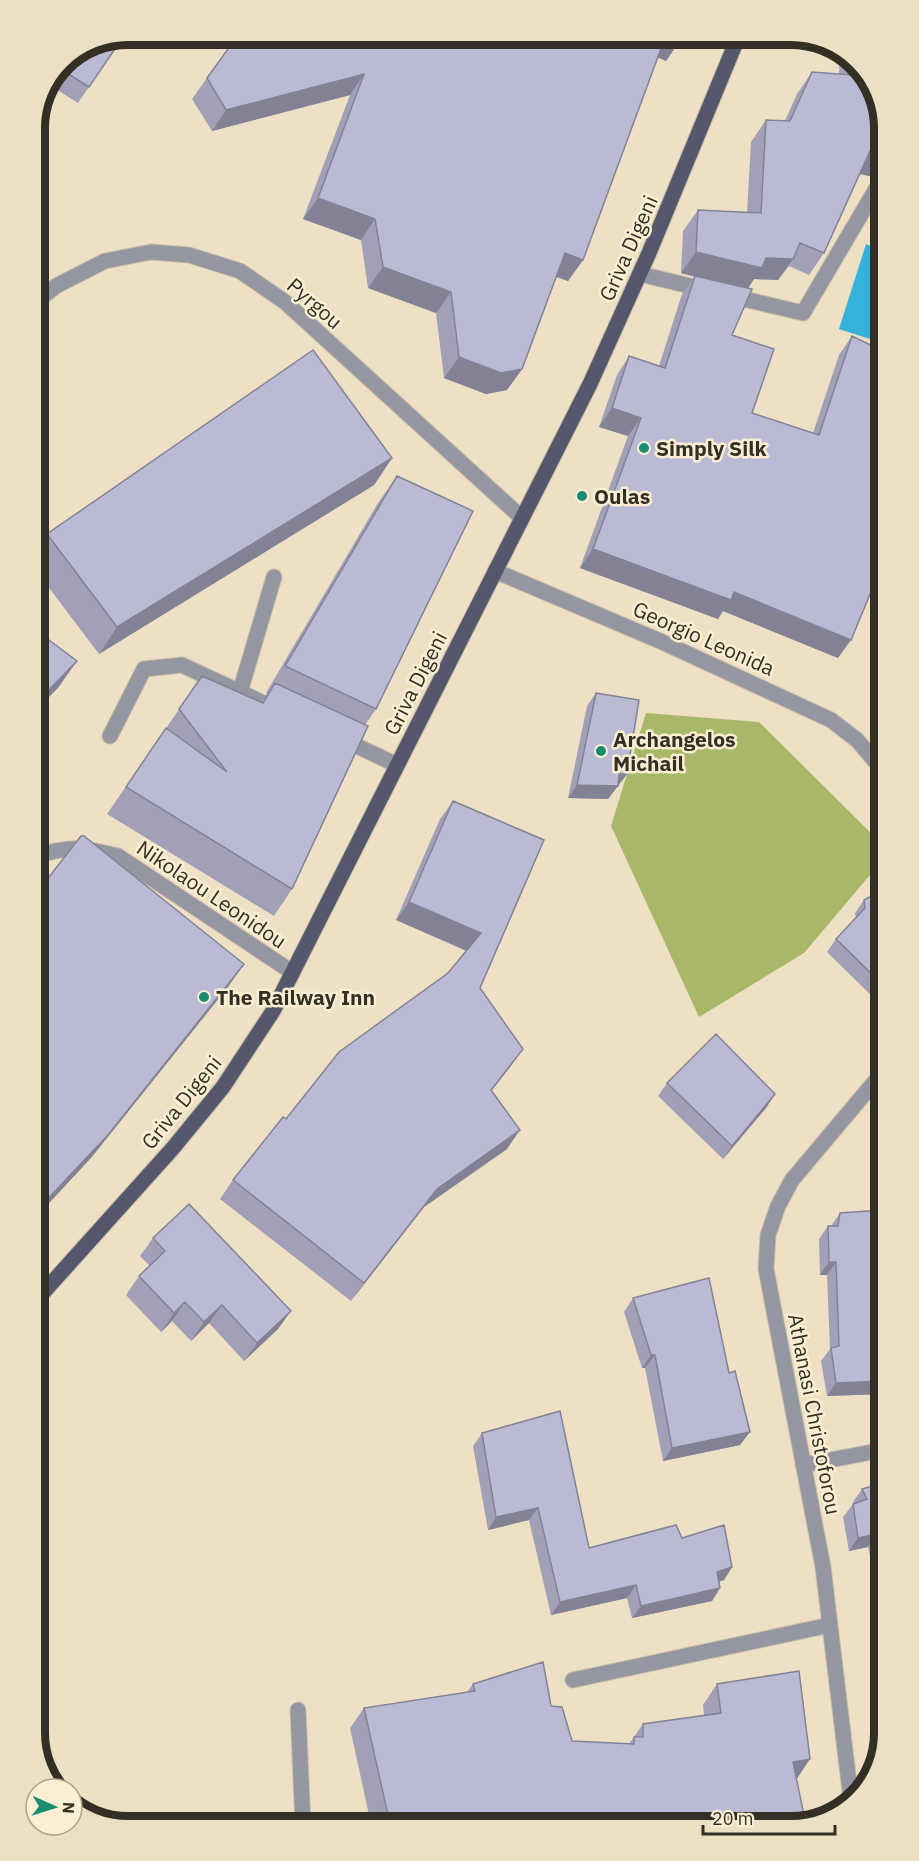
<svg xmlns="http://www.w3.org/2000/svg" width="919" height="1861" viewBox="0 0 919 1861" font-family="'IBM Plex Sans',sans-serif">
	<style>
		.green { fill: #a9b868 }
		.water { fill: #35b2db }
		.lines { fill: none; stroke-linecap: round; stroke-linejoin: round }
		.minor-casing { stroke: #c9bda5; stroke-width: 17 }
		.major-casing { stroke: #c9bda5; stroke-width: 17 }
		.minor { stroke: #9496a2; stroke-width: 15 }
		.major { stroke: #55586c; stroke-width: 15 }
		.wall { fill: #a1a0b7 }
		.shaded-wall { fill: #838295 }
		.building { fill: #bbbad5; stroke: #838295; stroke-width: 1.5 }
		.poi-dot { fill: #178e71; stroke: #fbeed2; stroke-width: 2 }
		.labels { text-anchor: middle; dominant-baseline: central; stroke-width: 5; stroke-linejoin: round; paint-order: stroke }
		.street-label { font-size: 21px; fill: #342f24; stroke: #fbeed2 }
		.poi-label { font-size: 21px; font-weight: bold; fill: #342f24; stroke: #fbeed2; text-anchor: start }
		.rim { fill: none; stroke: #342f24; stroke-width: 8 }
	</style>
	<rect width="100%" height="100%" fill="#eee0c5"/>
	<path class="green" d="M 646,713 L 759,722 L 881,843 L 881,862 L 804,953 L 699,1017 L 611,826 Z"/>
	<path class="water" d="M 866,244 L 878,249 L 879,342 L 839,329 Z"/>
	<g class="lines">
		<g class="minor-casing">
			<path id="minor" d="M 640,274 L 803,313 L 876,189 L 878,190
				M 35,303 L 56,286 L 105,261 L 151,252 L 189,255 L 240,271 L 285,302 L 522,518
				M 495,571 L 660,641 L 831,720 L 857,740 L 880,767
				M 274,577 L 240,692 L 280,711
				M 110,736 L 144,669 L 182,665 L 240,692
				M 340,738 L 397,765
				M 38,856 C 69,845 87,848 118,856 L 292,972
				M 803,1465 L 883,1450
				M 573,1680 L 830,1625
				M 298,1710 L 303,1825
				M 851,1800 L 823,1567 L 766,1269 L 768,1235 L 778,1206 L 792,1180 L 882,1073"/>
		</g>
		<g class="major-casing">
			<path id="major" d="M 40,1296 L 173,1148 L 223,1087 L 273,1011 L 590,384 L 649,253 L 739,35"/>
		</g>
		<use href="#minor" class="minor"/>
		<use href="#major" class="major"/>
	</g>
	<path class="wall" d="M 683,35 L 666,61 L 658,57 L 583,260 L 568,281 L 556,277 L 522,369 L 507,390 L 486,394 L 444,378 L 436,313 L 368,288 L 361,240 L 303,219 L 350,95 L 212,131 L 192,99 L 207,78 Z
		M 840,51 L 848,54 L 878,92 L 860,174 L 824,253 L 809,275 L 789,266 L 778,280 L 754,279 L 748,288 L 732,335 L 752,413 L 813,433 L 839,355 L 852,336 L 838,658 L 723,611 L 718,619 L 580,568 L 628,436 L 599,427 L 617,375 L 629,356 L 659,366 L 682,294 L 695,277 L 681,273 L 683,231 L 698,210 L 747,212 L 751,142 L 766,120 L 785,121 L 797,94 L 812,72 L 839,74 Z
		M 62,62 L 89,87 L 78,103 L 51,86 Z
		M 392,458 L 374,485 L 99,654 L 37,572 L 36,550 L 47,534 Z
		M 397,476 L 376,709 L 365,725 L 292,889 L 274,916 L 107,814 L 202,676 L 261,703 L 267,694 L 266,693 L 378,503 Z
		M 596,693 L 627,774 L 608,799 L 568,798 L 587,706 Z
		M 453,801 L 480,988 L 510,1067 L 491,1091 L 507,1149 L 424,1207 L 351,1301 L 220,1199 L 233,1180 L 286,1119 L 448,973 L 466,951 L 396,920 L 440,819 Z
		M 881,891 L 881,1005 L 827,952 L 836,939 L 856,918 L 855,913 L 864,900 Z
		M 667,1083 L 775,1094 L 766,1108 L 723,1159 L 658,1096 Z
		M 840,1213 L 883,1394 L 827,1396 L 821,1361 L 830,1349 L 827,1275 L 820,1275 L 819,1239 L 828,1226 L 831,1226 Z
		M 153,1238 L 278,1329 L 244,1361 L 209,1323 L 191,1341 L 172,1321 L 161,1332 L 126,1295 L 139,1276 L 150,1266 L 140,1256 Z
		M 633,1298 L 729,1373 L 740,1445 L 663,1461 L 645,1368 L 642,1368 L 624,1312 Z
		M 482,1433 L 589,1548 L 682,1538 L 732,1567 L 724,1580 L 719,1581 L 720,1588 L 712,1601 L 632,1618 L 627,1598 L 551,1615 L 529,1520 L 488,1530 L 473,1446 Z
		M 883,1483 L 884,1558 L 871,1561 L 868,1547 L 849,1551 L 843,1517 L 854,1503 L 853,1502 L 862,1489 Z
		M 884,1612 L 884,1674 L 883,1613 Z
		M 473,1684 L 551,1706 L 572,1741 L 629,1744 L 643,1724 L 704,1715 L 703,1705 L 717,1684 L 796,1778 L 805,1820 L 371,1824 L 350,1728 L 364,1708 L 467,1692 Z"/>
	<path class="shaded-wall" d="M 666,35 L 670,35 L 681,39 L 666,61 L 652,55 Z
		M 364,74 L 350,95 L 212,131 L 226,110 Z
		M 870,151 L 878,153 L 878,178 L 855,173 Z
		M 318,198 L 375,219 L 361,240 L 303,219 Z
		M 696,252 L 766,258 L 793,259 L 778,280 L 754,279 L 747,290 L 681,273 Z
		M 565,253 L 583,260 L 568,281 L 550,274 Z
		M 383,267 L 451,292 L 436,313 L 368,288 Z
		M 459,357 L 522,369 L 507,390 L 486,394 L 444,378 Z
		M 612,408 L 641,418 L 628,436 L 599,427 Z
		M 392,458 L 374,485 L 99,654 L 117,627 Z
		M 593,549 L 734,592 L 851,640 L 838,658 L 723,611 L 718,619 L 580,568 Z
		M 77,661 L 58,688 L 37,709 L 37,702 Z
		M 619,774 L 627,774 L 608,799 L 568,798 L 577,785 Z
		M 409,902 L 481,933 L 468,951 L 396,920 Z
		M 244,964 L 228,987 L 91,1158 L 39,1214 L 39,1208 Z
		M 523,1049 L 510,1067 L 478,1108 L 491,1090 Z
		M 775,1094 L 766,1108 L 723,1159 L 732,1146 Z
		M 520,1130 L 507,1149 L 424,1207 L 351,1301 L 364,1283 L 437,1189 Z
		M 829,1262 L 836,1262 L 827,1275 L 820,1275 Z
		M 185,1302 L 172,1321 L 161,1332 L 174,1313 Z
		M 222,1305 L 209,1323 L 191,1341 L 204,1322 Z
		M 291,1311 L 278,1329 L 244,1361 L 257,1343 Z
		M 651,1355 L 655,1355 L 645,1368 L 642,1368 Z
		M 883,1381 L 883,1394 L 827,1396 L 836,1383 Z
		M 750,1432 L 740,1445 L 663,1461 L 672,1448 Z
		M 538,1508 L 529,1520 L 488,1530 L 496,1517 Z
		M 877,1534 L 868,1547 L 849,1551 L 858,1538 Z
		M 884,1547 L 884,1558 L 871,1561 L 880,1548 Z
		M 732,1567 L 724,1580 L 709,1585 L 717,1572 Z
		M 636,1585 L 627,1598 L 551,1615 L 560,1602 Z
		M 720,1588 L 712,1601 L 632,1618 L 641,1606 Z
		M 810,1759 L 796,1780 L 793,1762 Z"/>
	<path class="building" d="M 238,35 L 666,35 L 583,260 L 565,253 L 522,369 L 501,373 L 459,357 L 451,292 L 383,267 L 375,219 L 318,198 L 364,74 L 226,110 L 207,78 Z
		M 670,35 L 683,35 L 681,39 Z
		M 123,37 L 89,87 L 59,68 L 62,62 Z
		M 853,61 L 878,92 L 878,153 L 870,151 L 824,253 L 800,243 L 793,259 L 766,258 L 762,268 L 696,252 L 698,210 L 761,213 L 766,120 L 790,121 L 812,72 L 852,75 Z
		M 695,276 L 752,289 L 732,335 L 774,349 L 752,413 L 819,435 L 852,336 L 879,349 L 880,570 L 851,640 L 734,592 L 731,600 L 593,549 L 641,418 L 612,408 L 629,356 L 665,368 Z
		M 313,350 L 392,458 L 117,627 L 47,534 Z
		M 397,476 L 473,511 L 376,709 L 285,666 Z
		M 37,631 L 77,661 L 37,702 Z
		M 202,676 L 263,703 L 275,683 L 368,726 L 292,889 L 126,787 L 166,728 L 227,772 L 179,709 Z
		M 596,693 L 639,700 L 627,774 L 619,774 L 618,786 L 577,785 Z
		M 453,801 L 544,840 L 480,988 L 523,1049 L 491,1090 L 520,1130 L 437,1189 L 364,1283 L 233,1180 L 283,1117 L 286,1119 L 339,1052 L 448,973 L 481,933 L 409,902 Z
		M 81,836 L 84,836 L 244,964 L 108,1135 L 39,1208 L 38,891 Z
		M 881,891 L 881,983 L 836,939 L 865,908 L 864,900 Z
		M 716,1034 L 775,1094 L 732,1146 L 667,1083 Z
		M 189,1204 L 291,1311 L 257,1343 L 222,1305 L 204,1322 L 185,1302 L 174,1313 L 139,1276 L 165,1251 L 153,1238 Z
		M 882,1210 L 883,1381 L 836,1383 L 831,1348 L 839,1346 L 836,1262 L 829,1262 L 828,1226 L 838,1226 L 840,1213 Z
		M 709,1278 L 729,1373 L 735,1371 L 750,1432 L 672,1448 L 655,1355 L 651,1355 L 633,1298 Z
		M 560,1411 L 589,1548 L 676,1525 L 682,1538 L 724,1525 L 732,1567 L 717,1572 L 720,1588 L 641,1606 L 636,1585 L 560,1602 L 538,1508 L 496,1517 L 482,1433 Z
		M 883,1483 L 884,1547 L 880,1548 L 877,1534 L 858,1538 L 853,1504 L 867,1499 L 862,1489 Z
		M 543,1662 L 551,1706 L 562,1707 L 572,1741 L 634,1744 L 634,1737 L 643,1737 L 643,1724 L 721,1713 L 717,1684 L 799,1671 L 810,1759 L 793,1762 L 805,1820 L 390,1824 L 364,1708 L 475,1691 L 473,1684 Z"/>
	<g class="poi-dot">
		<circle cx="644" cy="448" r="6"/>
		<circle cx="582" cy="496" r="6"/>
		<circle cx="601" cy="751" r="6"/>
		<circle cx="204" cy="997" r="6"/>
	</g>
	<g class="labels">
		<g class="street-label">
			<text transform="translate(628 248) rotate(-66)">Griva Digeni</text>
			<text transform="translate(315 303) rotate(41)">Pyrgou</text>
			<text transform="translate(704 638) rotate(24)">Georgio Leonida</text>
			<text transform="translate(415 683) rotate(-63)">Griva Digeni</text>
			<text transform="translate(212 894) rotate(34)">Nikolaou Leonidou</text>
			<text transform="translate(181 1102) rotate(-51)">Griva Digeni</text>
			<text transform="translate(815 1414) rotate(79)">Athanasi Christoforou</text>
		</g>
		<g class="poi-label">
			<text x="656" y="448">Simply Silk</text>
			<text x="594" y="496">Oulas</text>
			<text x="613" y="739">Archangelos<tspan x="613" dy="24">Michail</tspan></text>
			<text x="216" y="997">The Railway Inn</text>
		</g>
	</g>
	<path d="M0 0H919V1861H0ZM128 45H791A83 83 0 0 1 874 128V1733A83 83 0 0 1 791 1816H128A83 83 0 0 1 45 1733V128A83 83 0 0 1 128 45Z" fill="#ebdfc4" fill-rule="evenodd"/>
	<path class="rim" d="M128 45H791A83 83 0 0 1 874 128V1733A83 83 0 0 1 791 1816H128A83 83 0 0 1 45 1733V128A83 83 0 0 1 128 45Z"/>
	<g transform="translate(54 1807) rotate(93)"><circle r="28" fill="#fbeed2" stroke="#aba28c" stroke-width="1.5"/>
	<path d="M0-4.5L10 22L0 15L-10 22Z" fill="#178e71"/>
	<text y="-9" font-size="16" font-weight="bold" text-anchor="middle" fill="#342f24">N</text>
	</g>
	<path d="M703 1825v9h132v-9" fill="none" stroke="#342f24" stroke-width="3"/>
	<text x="712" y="1825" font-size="18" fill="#342f24" stroke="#fbeed2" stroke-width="4.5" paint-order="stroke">20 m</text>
</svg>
